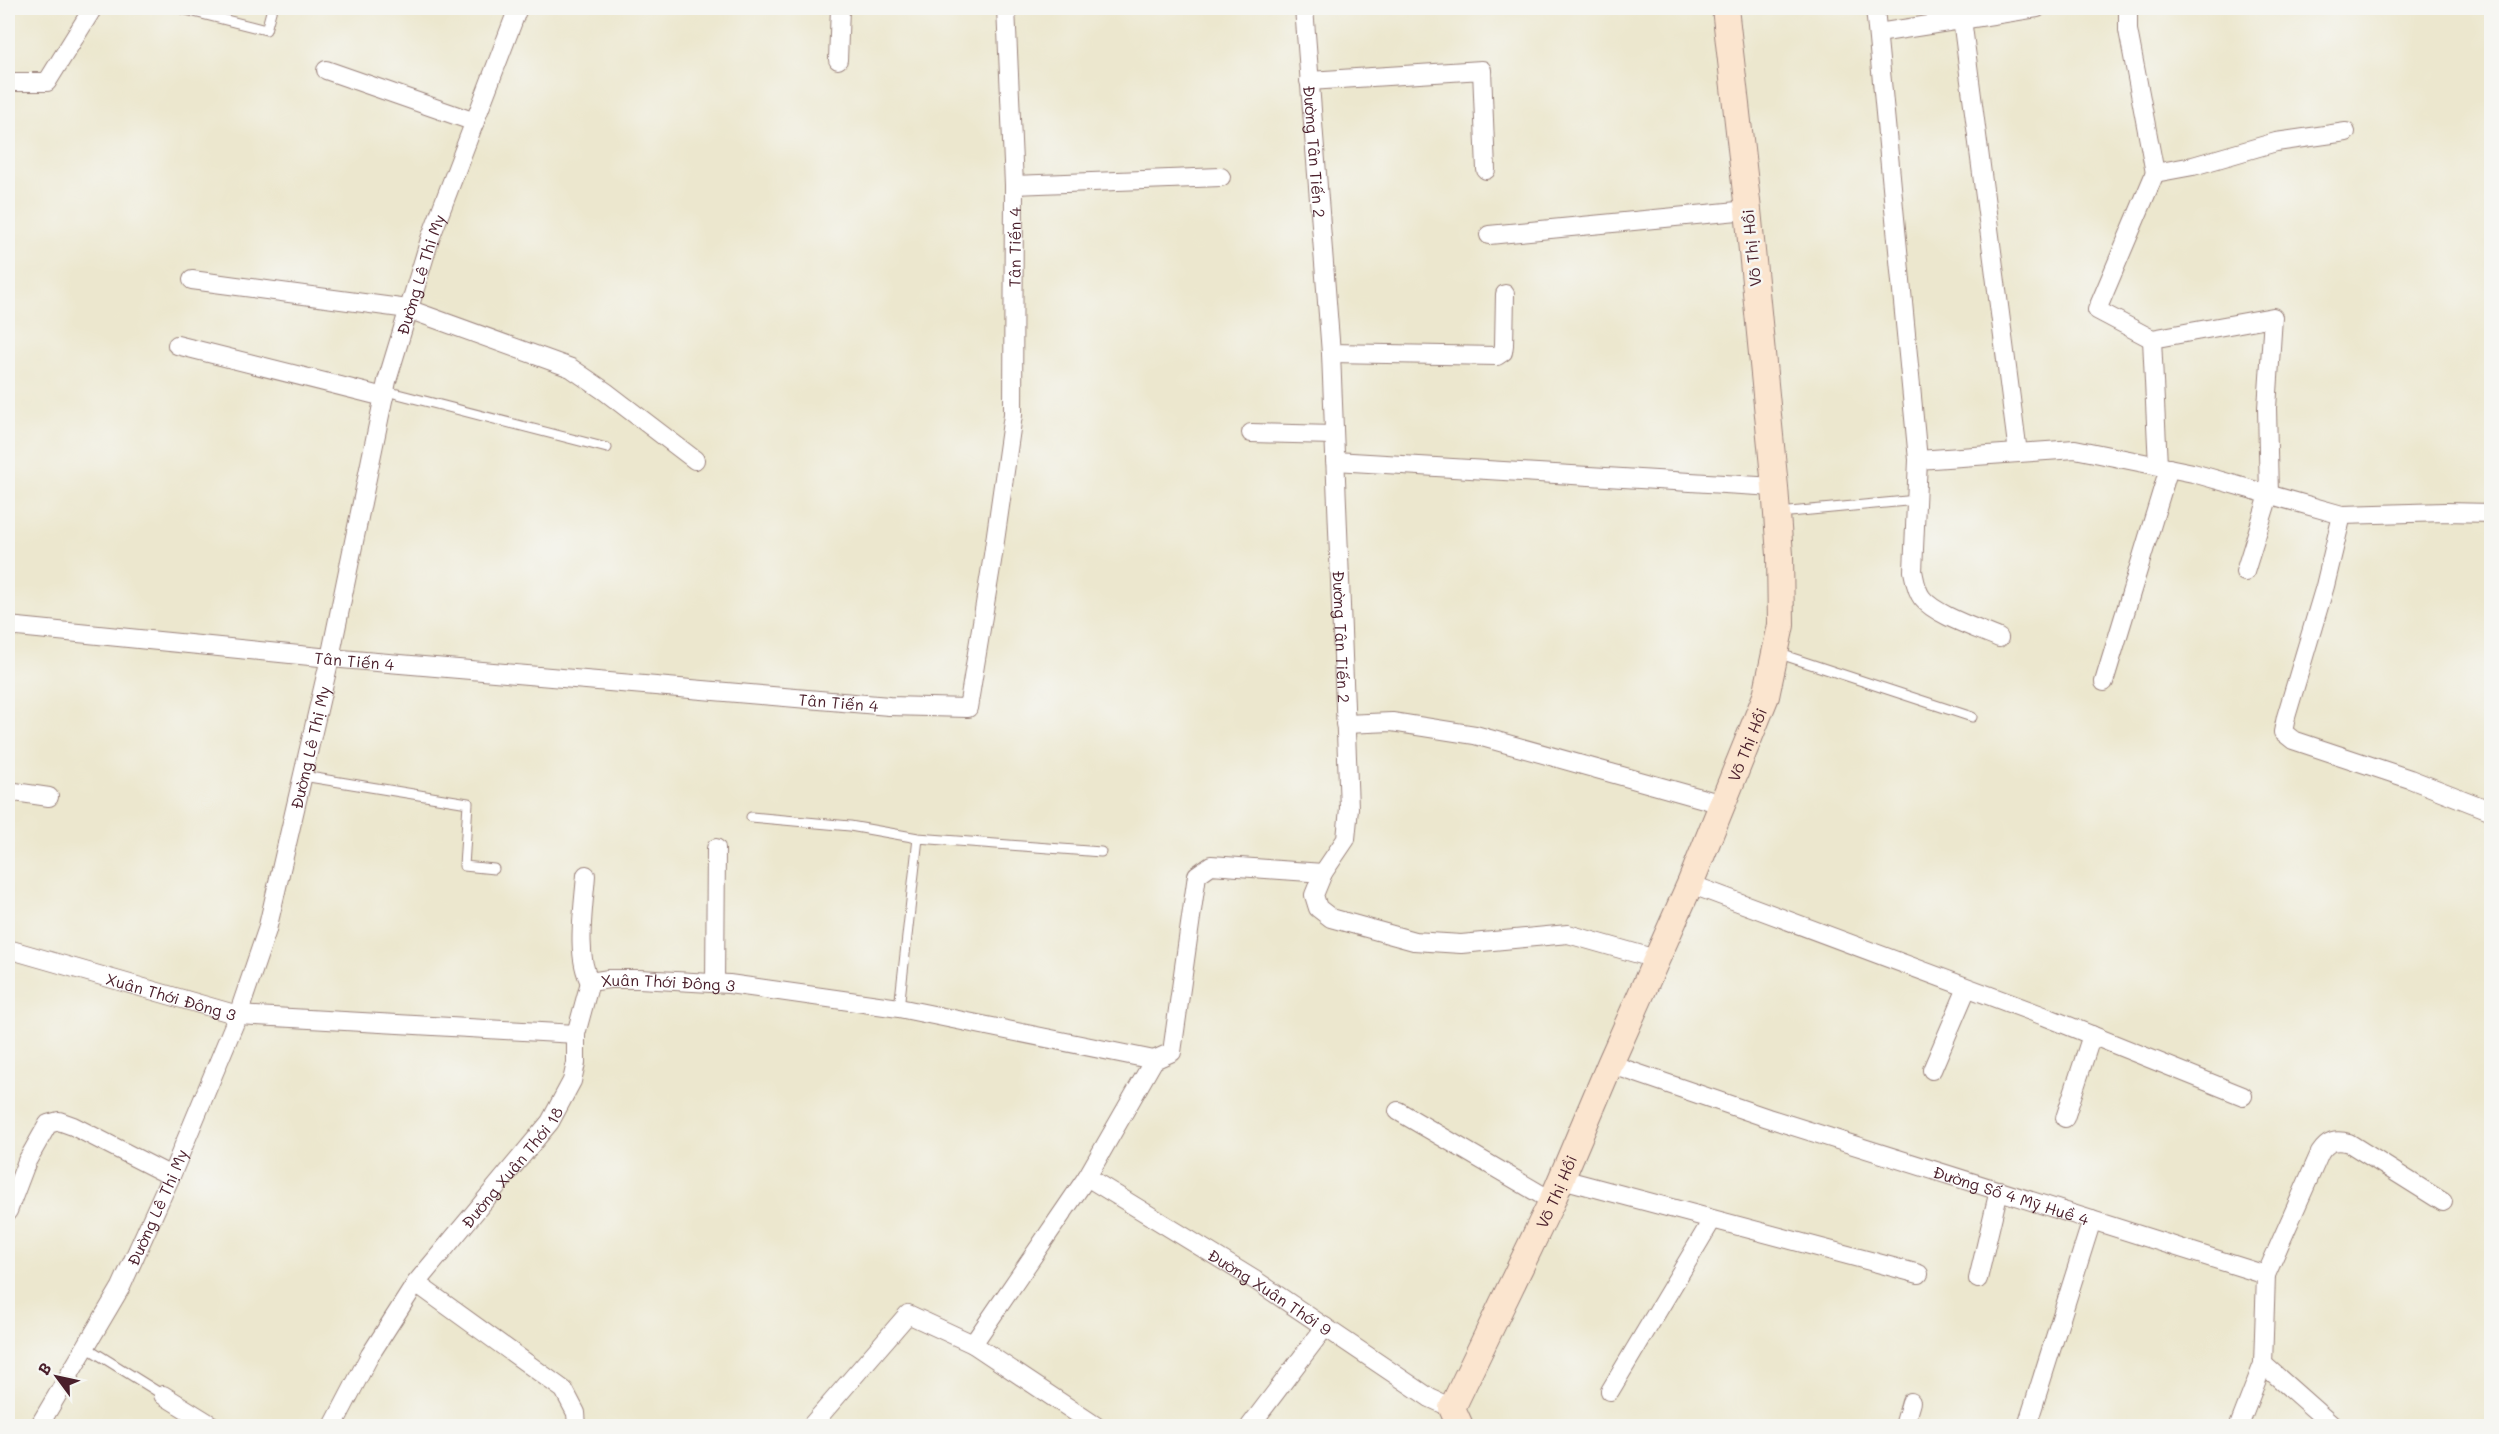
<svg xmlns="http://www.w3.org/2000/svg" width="2499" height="1434" viewBox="0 0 2499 1434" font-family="Mali,sans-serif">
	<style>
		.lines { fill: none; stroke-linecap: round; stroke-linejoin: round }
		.lane-casing { stroke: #9b837c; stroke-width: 11 }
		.street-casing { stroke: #9b837c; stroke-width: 20 }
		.secondary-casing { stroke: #9b837c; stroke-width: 28 }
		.lane { stroke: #fff; stroke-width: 9 }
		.street { stroke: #fff; stroke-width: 18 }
		.secondary { stroke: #fbe5cf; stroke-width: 26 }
		.labels { text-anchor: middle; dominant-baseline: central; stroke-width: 5; stroke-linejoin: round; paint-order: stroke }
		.street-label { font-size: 16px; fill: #4a1f2b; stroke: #f6f6f2 }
	</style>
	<rect width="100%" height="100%" fill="#f6f6f2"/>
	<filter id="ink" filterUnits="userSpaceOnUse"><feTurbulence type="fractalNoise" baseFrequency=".0167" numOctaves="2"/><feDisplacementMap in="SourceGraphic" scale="12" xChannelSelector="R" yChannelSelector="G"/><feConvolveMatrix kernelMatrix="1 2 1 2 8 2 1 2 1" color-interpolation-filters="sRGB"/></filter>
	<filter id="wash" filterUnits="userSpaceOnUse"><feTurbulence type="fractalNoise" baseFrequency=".008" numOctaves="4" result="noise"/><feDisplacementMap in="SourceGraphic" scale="24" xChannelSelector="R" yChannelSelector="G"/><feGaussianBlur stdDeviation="1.35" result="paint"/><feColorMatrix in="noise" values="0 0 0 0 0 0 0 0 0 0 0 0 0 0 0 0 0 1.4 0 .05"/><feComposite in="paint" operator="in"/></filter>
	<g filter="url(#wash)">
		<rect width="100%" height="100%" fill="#ece7ce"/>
	</g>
	<g filter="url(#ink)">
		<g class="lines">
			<g class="lane-casing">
				<path id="lane" d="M 178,8 L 266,30 L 272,8
					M 386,391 L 607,448
					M 1779,513 L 1917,500
					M 1777,653 L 1972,717
					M 303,776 L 468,803 L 464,866 L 494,869
					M 751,817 L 850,826 L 918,838 L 1101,852
					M 899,1008 L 918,838
					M 86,1347 L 163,1395"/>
			</g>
			<g class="street-casing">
				<g id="street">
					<path id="s1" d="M 1304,8 L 1331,353 L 1349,808 L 1346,839 L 1323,873 L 1314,895 L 1318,908 L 1331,918 L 1414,941 L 1461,944 L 1568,934 L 1656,959"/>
					<path d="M 1875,8 L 1918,460 L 2075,449 L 2193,473 L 2342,515 L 2445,512 L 2492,513"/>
					<path d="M 2128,8 L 2128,30 L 2155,173 L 2193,166 L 2276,142 L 2346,132"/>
					<path d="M 1962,19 L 2018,453"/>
					<path d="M 1878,33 L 2037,8"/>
					<path d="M 838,60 L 840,8"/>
					<path d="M 326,70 L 475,122"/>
					<path d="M 1309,81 L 1482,70 L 1486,170"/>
					<path d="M 8,82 L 47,82 L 93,8"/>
					<path d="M 1014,185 L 1221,177"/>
					<path d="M 1489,235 L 1748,210"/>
					<path d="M 192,280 L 408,309 L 571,368 L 606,392 L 695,460"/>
					<path d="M 2152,339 L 2097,310 L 2155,173"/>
					<path d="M 177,345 L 384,397"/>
					<path d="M 1331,353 L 1497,356 L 1503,352 L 1504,345 L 1505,294"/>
					<path d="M 1251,433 L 1334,435"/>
					<path d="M 1918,460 L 1913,571 C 1915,580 1916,590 1922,598 C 1935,615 1979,629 1999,638"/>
					<path d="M 1335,461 L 1775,487"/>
					<path d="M 2158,466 L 2152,339 L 2273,317 L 2267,408 L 2269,495 L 2245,572"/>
					<path d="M 2342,515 L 2325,586 L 2286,717 L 2283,732 L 2293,740 L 2410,779 L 2492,811"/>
					<path id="s2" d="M 8,626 L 330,658 L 889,706 L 968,708 L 993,555 L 1013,415 L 1014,185 L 1006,8"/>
					<path d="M 2104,682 L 2169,468"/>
					<path d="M 1345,724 L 1392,722 L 1475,735 L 1722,804"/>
					<path d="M 8,791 L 49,797"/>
					<path d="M 586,875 C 584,906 575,955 590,982"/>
					<path d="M 1690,884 L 2044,1016 L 2243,1096"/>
					<path id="s3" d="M 8,949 L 238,1015 L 576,1034 L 590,982 L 609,979 L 639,979 L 729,984 L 899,1008 L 1154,1060"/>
					<path d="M 715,984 L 716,848"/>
					<path id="s4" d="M 1610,1064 L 1768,1118 L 2266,1275 L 2263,1364 L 2239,1426"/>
					<path d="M 1932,1070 L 1967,988"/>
					<path d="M 1398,1111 L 1552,1201"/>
					<path d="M 2065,1118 L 2092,1035"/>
					<path id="s5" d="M 1087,1177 L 1258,1282 L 1430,1398 L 1452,1408"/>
					<path d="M 1562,1179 L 1919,1274"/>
					<path d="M 8,1211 L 27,1161 L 48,1124 L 59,1121 L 73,1126 L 171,1176"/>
					<path d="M 2266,1275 L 2320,1153 C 2328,1141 2336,1139 2349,1143 L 2443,1202"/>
					<path d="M 1978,1279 L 1999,1190"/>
					<path d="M 416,1283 L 564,1390 L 576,1413 L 577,1426"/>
					<path d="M 973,1344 L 1096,1426"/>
					<path d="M 2263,1364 L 2333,1426"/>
					<path d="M 1610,1391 L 1712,1220"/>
					<path d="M 163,1395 L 213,1426"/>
					<path id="s6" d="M 39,1426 L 121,1287 L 171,1176 L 238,1015 L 267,930 L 330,658 L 387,381 L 430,239 L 518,8"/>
					<path id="s7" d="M 333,1426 L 370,1355 L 416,1283 L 550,1122 L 572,1081 L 576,1063 L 576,1034"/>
					<path d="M 811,1426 L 908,1314 L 973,1344 L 1087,1177 L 1154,1060 L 1172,1052 L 1197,875 L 1211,865 L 1323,873"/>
					<path d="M 1250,1426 L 1325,1327"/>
					<path d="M 1904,1426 L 1911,1402"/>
					<path d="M 2027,1426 L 2092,1220"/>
				</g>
			</g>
			<g class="secondary-casing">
				<g id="secondary">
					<path id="s8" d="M 1460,1426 L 1452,1408 L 1552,1201 L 1610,1064 L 1690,884 L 1766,696 L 1781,625 L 1780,555 L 1775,487 L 1748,210 L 1725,8"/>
				</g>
			</g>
			<use href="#lane" class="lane"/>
			<use href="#street" class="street"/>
			<use href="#secondary" class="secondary"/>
		</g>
	</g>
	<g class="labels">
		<g class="street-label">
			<text stroke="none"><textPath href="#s1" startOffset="144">Đường Tân Tiến 2</textPath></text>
			<text stroke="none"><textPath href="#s2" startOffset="1428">Tân Tiến 4</textPath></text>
			<text transform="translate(1751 248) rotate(-96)">Võ Thị Hồi</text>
			<text stroke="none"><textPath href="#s6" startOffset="1221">Đường Lê Thị My</textPath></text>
			<text stroke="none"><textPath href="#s1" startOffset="630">Đường Tân Tiến 2</textPath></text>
			<text stroke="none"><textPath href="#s2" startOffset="348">Tân Tiến 4</textPath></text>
			<text stroke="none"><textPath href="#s2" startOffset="834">Tân Tiến 4</textPath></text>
			<text stroke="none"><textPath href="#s8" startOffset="746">Võ Thị Hồi</textPath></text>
			<text stroke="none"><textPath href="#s6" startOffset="735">Đường Lê Thị My</textPath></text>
			<text stroke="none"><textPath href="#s3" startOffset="710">Xuân Thới Đông 3</textPath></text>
			<text stroke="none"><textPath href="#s3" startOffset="170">Xuân Thới Đông 3</textPath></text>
			<text stroke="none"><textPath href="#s7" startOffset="316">Đường Xuân Thới 18</textPath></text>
			<text stroke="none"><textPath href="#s8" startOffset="260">Võ Thị Hồi</textPath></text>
			<text stroke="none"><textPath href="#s4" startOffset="422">Đường Số 4 Mỹ Huề 4</textPath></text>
			<text stroke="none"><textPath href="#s6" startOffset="249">Đường Lê Thị My</textPath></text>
			<text stroke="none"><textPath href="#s5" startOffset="216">Đường Xuân Thới 9</textPath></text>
		</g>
	</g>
	<rect width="2499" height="1434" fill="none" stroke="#f6f6f2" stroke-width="30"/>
	<g transform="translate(57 1377) rotate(303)" stroke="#f6f6f2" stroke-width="4.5" paint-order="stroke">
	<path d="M0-4.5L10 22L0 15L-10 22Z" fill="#4a1f2b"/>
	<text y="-9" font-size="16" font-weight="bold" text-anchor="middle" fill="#4a1f2b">B</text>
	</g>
</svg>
